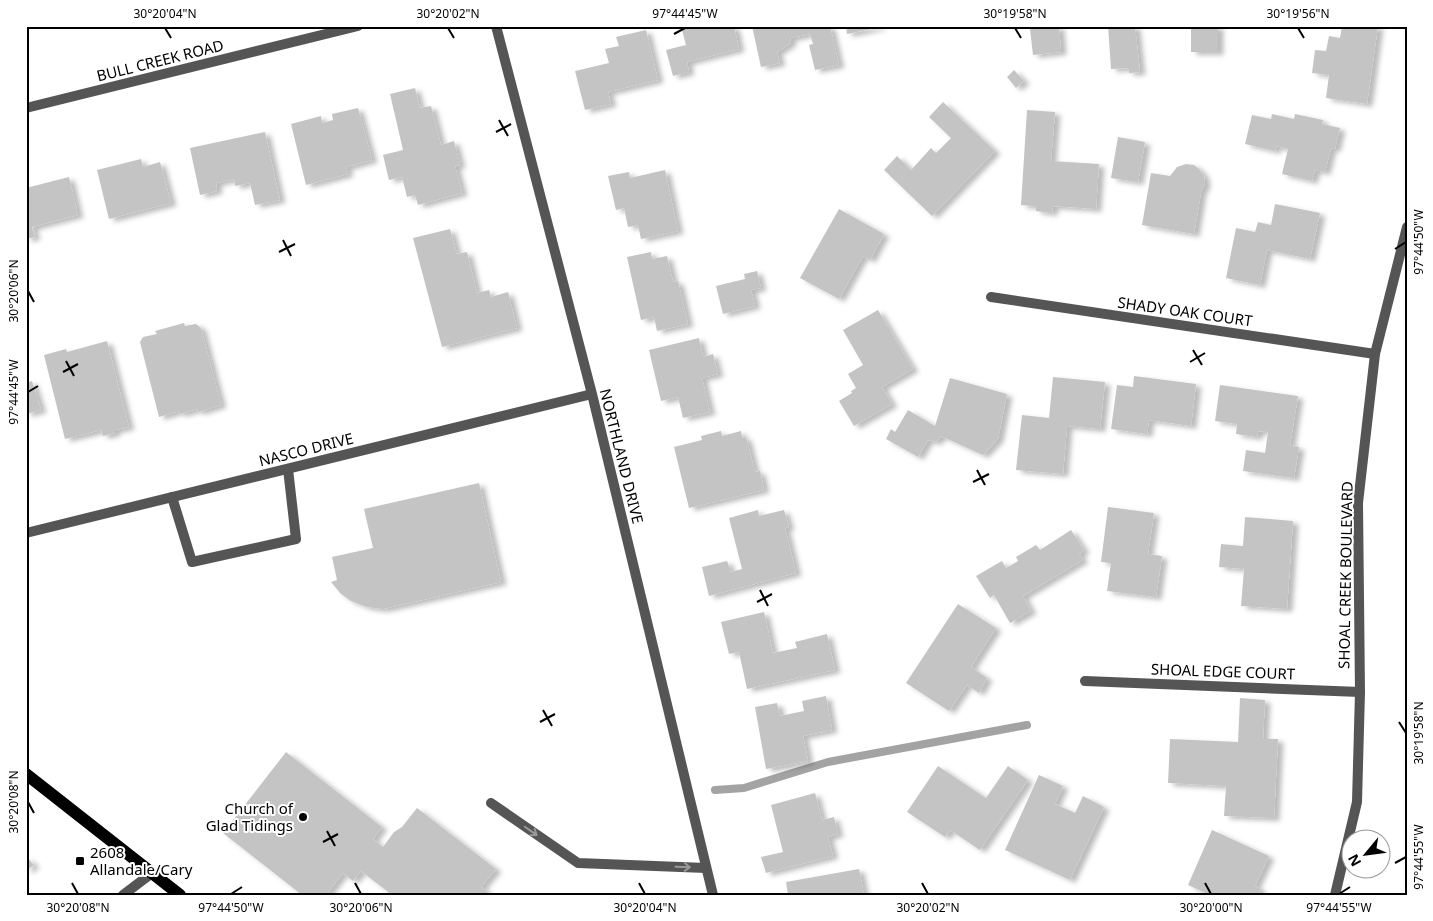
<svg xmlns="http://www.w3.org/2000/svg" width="1433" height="921" viewBox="0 0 1433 921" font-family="'Noto Sans',sans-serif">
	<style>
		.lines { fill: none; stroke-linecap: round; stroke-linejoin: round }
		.stream { stroke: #a3a3a3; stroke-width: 8 }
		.building { fill: #c4c4c4; filter: url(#shadow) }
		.service { stroke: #555; stroke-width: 10 }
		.minor { stroke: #555; stroke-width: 10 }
		.tertiary { stroke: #555; stroke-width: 10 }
		.primary { stroke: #000; stroke-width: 12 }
		.oneway { stroke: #999 }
		.ticks { fill: none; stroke: #000; stroke-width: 2 }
		.poi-dot { fill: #000; stroke: #fff; stroke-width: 2 }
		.labels { text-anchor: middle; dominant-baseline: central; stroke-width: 4; stroke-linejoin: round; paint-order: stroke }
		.street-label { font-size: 15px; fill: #000; stroke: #fff }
		.poi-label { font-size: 15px; fill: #000; stroke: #fff; text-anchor: end }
		.neatline { fill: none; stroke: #000; stroke-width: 2 }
		.ticks-label { font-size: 12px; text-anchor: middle; fill: #000 }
	</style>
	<defs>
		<filter id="shadow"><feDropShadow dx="5.5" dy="3" stdDeviation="2.5" flood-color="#0004"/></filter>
	</defs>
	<rect width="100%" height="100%" fill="#fff"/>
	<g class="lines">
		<path class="stream" d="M 715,790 L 744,788 L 828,762 L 1027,725"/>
	</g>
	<path class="building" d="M 681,26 L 734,26 L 739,49 L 687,62 L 689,72 L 673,76 L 666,50 L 686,45 Z
		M 752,26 L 830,26 L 839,65 L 815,70 L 809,45 L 813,44 L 810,34 L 790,38 L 791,43 L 777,52 L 780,63 L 761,67 Z
		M 846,26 L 881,26 L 881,27 L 847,34 Z
		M 1059,26 L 1061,52 L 1033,55 L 1030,29 Z
		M 1108,26 L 1135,26 L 1140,72 L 1129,73 L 1128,68 L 1111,69 Z
		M 1191,26 L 1218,26 L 1218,52 L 1191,52 Z
		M 1342,26 L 1378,26 L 1367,104 L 1326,98 L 1329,75 L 1312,73 L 1315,50 L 1326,51 L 1329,36 L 1340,38 Z
		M 646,30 L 658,80 L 608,92 L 611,104 L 585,110 L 575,71 L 609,63 L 605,49 L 619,46 L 616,37 Z
		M 1014,70 L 1024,81 L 1016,88 L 1007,77 Z
		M 415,88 L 420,108 L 431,106 L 441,145 L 454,141 L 460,165 L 455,166 L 462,193 L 418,205 L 415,195 L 407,197 L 402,177 L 389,180 L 383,155 L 403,150 L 390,94 Z
		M 943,102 L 995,151 L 932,216 L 884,170 L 897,156 L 911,170 L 931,148 L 936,153 L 951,138 L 929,117 Z
		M 358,108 L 372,160 L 346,167 L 348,174 L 306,185 L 291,124 L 321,116 L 322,123 L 333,120 L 332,114 Z
		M 1027,110 L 1055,112 L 1051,161 L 1099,164 L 1096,209 L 1053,206 L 1052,213 L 1036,211 L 1036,206 L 1021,205 Z
		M 1272,114 L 1294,119 L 1295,114 L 1323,120 L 1322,124 L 1340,128 L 1335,149 L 1331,148 L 1325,172 L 1315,170 L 1312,181 L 1282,174 L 1288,149 L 1276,146 L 1275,151 L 1245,144 L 1252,115 L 1271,119 Z
		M 265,132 L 280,200 L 255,205 L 250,183 L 235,186 L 234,179 L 216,183 L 217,191 L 200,195 L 190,148 Z
		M 1118,137 L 1145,142 L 1138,182 L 1111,178 Z
		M 141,159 L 143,167 L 160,162 L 171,203 L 109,219 L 97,170 Z
		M 1186,164 L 1194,165 L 1199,169 L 1204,176 L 1205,184 L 1201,192 L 1194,234 L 1142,225 L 1151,173 L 1170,176 L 1177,167 Z
		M 665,170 L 678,231 L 641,239 L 638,225 L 628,227 L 624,208 L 616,210 L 608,176 L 629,172 L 630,178 Z
		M 69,177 L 78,215 L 32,227 L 35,237 L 26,239 L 26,188 Z
		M 1275,204 L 1320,213 L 1310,259 L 1267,250 L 1260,285 L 1226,278 L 1236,228 L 1255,232 L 1258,222 L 1271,225 Z
		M 839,209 L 884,234 L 870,260 L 863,256 L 839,299 L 800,278 Z
		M 450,229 L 457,254 L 467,252 L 477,293 L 489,290 L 491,297 L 508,292 L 517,328 L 442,347 L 413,238 Z
		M 651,252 L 652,259 L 667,256 L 673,282 L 678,281 L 688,324 L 657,331 L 654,317 L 641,320 L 627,257 Z
		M 757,271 L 761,288 L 751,290 L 755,306 L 723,314 L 716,286 L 745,279 L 744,274 Z
		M 878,310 L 913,369 L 882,387 L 892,404 L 854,426 L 839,401 L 852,393 L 851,391 L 856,388 L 848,374 L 863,365 L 843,330 Z
		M 184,323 L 185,326 L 196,324 L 201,328 L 221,405 L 198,412 L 197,409 L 180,414 L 179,411 L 159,417 L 140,342 L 143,337 L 157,334 L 155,331 Z
		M 699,338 L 703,357 L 713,354 L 718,374 L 702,378 L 710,412 L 683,418 L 678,397 L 661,401 L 649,350 Z
		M 107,341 L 129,427 L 115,430 L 115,433 L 103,436 L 101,430 L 65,439 L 44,355 L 66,349 L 67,352 Z
		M 1134,376 L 1196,384 L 1191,426 L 1149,420 L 1147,434 L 1111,429 L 1117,385 L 1133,387 Z
		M 1053,377 L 1105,382 L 1100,429 L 1067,426 L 1063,474 L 1016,470 L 1022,415 L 1049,418 Z
		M 950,378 L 1007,394 L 998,439 L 983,455 L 941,436 L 936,442 L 928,440 L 918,457 L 886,439 L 891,429 L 895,432 L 908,410 L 935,426 Z
		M 32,381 L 41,410 L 26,414 L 26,383 Z
		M 1220,385 L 1298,396 L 1290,445 L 1299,447 L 1294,478 L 1243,471 L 1246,450 L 1265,453 L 1268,432 L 1258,431 L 1257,437 L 1236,434 L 1237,424 L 1215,421 Z
		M 721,431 L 722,436 L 741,431 L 742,438 L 746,437 L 755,472 L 760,471 L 764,490 L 689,508 L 674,447 L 702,440 L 701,436 Z
		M 479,483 L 501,582 L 383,609 L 367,607 L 351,601 L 341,594 L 331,582 L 337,580 L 332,557 L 373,548 L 364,509 Z
		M 1108,507 L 1154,513 L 1148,554 L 1162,556 L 1156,597 L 1107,591 L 1111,563 L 1101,562 Z
		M 758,510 L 759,516 L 784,510 L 789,527 L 785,528 L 796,573 L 709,596 L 702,567 L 727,561 L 731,572 L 742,569 L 729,518 Z
		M 1245,517 L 1293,521 L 1287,609 L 1241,606 L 1244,569 L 1219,567 L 1221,544 L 1243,546 Z
		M 1071,530 L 1084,550 L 1079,554 L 1083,560 L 1023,596 L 1031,611 L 1010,623 L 994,595 L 990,598 L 976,576 L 1002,561 L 1006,568 L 1018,561 L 1016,557 L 1036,545 L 1040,550 Z
		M 958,604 L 996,628 L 971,667 L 987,678 L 979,693 L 967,685 L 949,711 L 906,683 Z
		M 764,612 L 773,653 L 797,648 L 795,642 L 827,634 L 835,670 L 747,689 L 739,652 L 729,654 L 721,622 Z
		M 826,696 L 832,730 L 803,736 L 808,761 L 766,769 L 755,707 L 777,703 L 780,716 L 804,711 L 802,701 Z
		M 1240,698 L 1265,700 L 1263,739 L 1278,739 L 1274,818 L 1224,816 L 1226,786 L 1168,783 L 1170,739 L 1238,742 Z
		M 286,752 L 382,827 L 373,839 L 383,847 L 394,832 L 402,827 L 417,808 L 496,869 L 481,887 L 487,891 L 484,895 L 392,895 L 361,871 L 353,881 L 343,873 L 326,895 L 302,895 L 223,833 Z
		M 938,766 L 986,798 L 1008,766 L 1028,780 L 980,850 L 950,830 L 945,837 L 907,812 Z
		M 1039,775 L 1063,786 L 1055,804 L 1075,813 L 1083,796 L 1104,807 L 1070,880 L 1005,850 Z
		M 815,793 L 822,820 L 834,817 L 838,834 L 828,837 L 833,856 L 766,873 L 761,857 L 783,852 L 771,805 Z
		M 1212,830 L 1269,856 L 1255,886 L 1261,889 L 1258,895 L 1210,895 L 1188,885 Z
		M 26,856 L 34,865 L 26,871 Z
		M 859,869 L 864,895 L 788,895 L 786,882 Z"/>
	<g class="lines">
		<path class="service" d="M 172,497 L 192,562 L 296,539 L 288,469
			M 491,803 L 578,863 L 706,868"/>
		<path class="minor" d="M 496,26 L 592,394 L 713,895
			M 26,108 L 358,26
			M 991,297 L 1375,354
			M 26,533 L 592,394
			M 1085,681 L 1360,692
			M 123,895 L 152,873"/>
		<path class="tertiary" d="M 1335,895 L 1357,802 L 1360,692 L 1358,503 L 1375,354 L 1407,227"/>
		<path class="primary" d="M 26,774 L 180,895"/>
	</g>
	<defs><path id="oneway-shaft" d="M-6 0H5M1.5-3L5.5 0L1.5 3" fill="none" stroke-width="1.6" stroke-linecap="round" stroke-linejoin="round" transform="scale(1.25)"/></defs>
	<g class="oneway">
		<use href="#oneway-shaft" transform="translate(531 831) rotate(35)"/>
		<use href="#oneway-shaft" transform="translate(683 867) rotate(2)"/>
	</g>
	<path class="ticks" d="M 165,28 L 171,38M 448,28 L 454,38M 1015,28 L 1021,38M 1298,28 L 1304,38M 674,34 L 685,28M 499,120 L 508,136M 496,132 L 511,124M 283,240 L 291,256M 1395,249 L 1406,242M 279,252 L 295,244M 28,291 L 34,302M 1193,350 L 1202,365M 66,361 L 74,376M 1190,362 L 1205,353M 63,372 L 78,364M 28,392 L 38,386M 977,470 L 985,485M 973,482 L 989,474M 760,590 L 768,606M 757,602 L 772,594M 543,710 L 552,726M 540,722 L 555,714M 1399,722 L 1406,733M 28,802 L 34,813M 327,831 L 335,846M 323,842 L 338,834M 1395,863 L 1406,857M 72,883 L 78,894M 355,883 L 361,894M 639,883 L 645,894M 922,883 L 928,894M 1205,883 L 1211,894M 231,894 L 242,887M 1339,894 L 1350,887"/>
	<g class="poi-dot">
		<circle cx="303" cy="817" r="5"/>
		<rect x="75" y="856" width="10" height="10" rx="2.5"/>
	</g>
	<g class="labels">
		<g class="street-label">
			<text transform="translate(160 60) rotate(-14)">BULL CREEK ROAD</text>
			<text transform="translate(1185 311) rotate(8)">SHADY OAK COURT</text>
			<text transform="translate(306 449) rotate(-14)">NASCO DRIVE</text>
			<text transform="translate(622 456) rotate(76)">NORTHLAND DRIVE</text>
			<text transform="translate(1345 575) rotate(-89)">SHOAL CREEK BOULEVARD</text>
			<text transform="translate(1223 671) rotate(2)">SHOAL EDGE COURT</text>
		</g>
		<g class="poi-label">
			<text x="293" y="808">Church of<tspan x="293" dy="17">Glad Tidings</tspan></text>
			<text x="90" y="852" text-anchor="start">2608<tspan x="90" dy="17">Allandale/Cary</tspan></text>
		</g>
	</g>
	<rect width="1433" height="921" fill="none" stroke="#ffffff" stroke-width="55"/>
	<g transform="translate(1366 854) rotate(241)"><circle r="24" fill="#ffffff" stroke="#999999"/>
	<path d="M0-4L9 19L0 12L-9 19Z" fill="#000000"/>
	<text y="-8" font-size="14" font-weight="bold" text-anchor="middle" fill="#000000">N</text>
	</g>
	<rect x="28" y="28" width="1378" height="866" class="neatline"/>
	<g class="ticks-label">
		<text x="165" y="18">30°20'04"N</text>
		<text x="448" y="18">30°20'02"N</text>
		<text x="685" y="18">97°44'45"W</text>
		<text x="1015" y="18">30°19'58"N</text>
		<text x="1298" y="18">30°19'56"N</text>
		<text transform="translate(1419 242) rotate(-90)" y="4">97°44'50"W</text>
		<text transform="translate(14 291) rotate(-90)" y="4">30°20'06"N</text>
		<text transform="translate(14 392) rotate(-90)" y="4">97°44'45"W</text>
		<text transform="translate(1419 733) rotate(-90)" y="4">30°19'58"N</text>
		<text transform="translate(14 802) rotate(-90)" y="4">30°20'08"N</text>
		<text transform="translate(1419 857) rotate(-90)" y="4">97°44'55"W</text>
		<text x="78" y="912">30°20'08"N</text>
		<text x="231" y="912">97°44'50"W</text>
		<text x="361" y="912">30°20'06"N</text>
		<text x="645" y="912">30°20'04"N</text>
		<text x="928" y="912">30°20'02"N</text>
		<text x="1211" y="912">30°20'00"N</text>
		<text x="1339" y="912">97°44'55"W</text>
	</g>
</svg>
